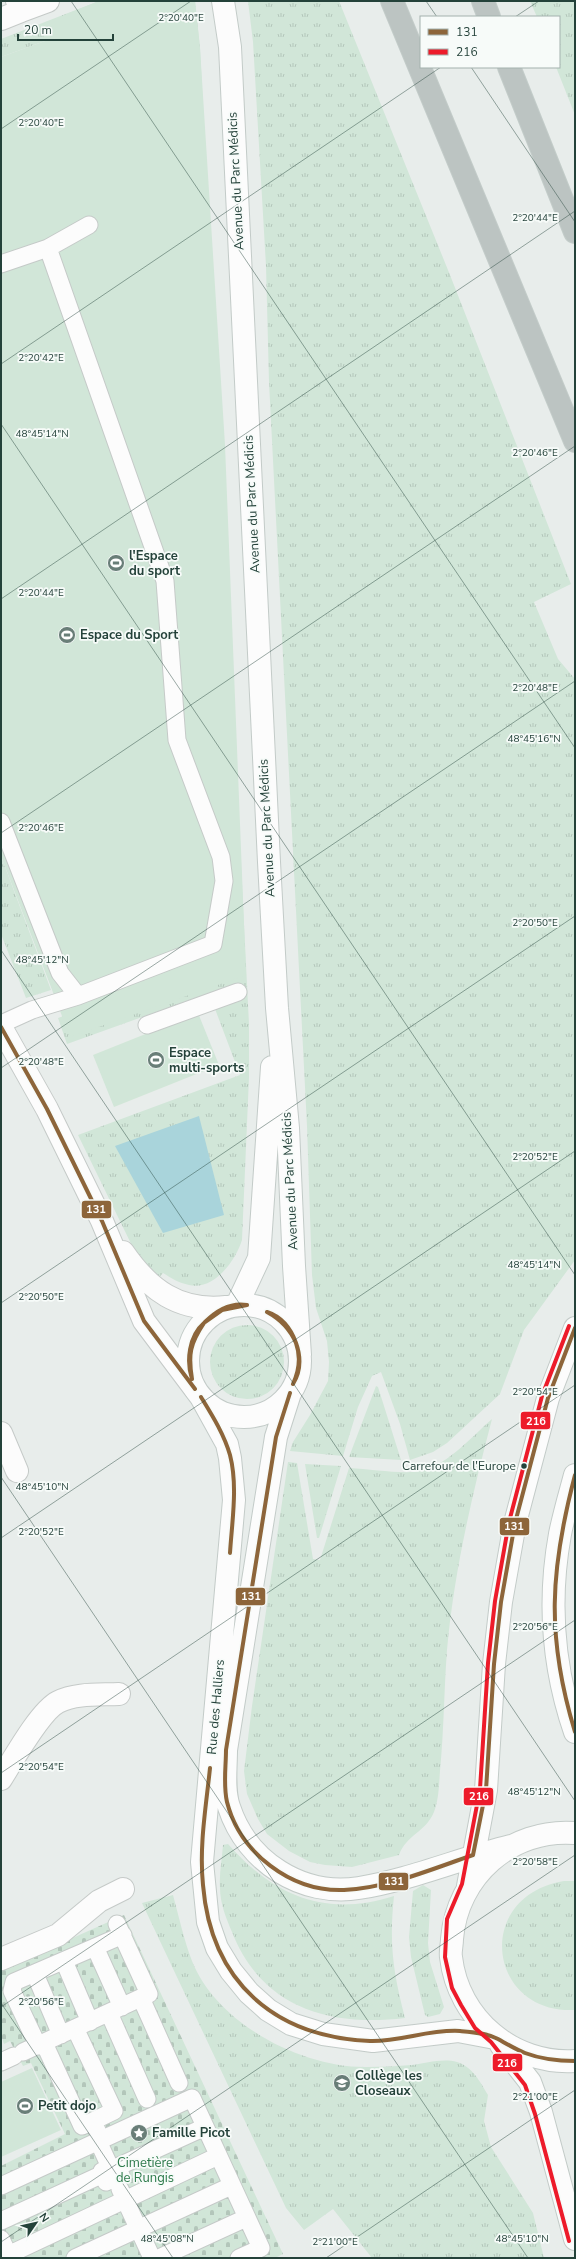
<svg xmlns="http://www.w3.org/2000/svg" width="576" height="2259" viewBox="0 0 576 2259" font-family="'Nunito Sans',sans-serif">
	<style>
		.grass { fill: url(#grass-tufts) }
		.cemetery { fill: url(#cemetery-stones) }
		.garden { fill: #d1e6d8 }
		.water { fill: #a9d4db }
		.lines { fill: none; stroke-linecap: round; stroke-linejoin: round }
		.lane-casing { stroke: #c5cac8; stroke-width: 19 }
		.street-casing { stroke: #c5cac8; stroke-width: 24 }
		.secondary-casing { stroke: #c3cbc8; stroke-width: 24 }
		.highway-casing { stroke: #c3ccc9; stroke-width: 24 }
		.lane { stroke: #fcfcfc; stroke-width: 17 }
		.street { stroke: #fcfcfc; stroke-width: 22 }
		.secondary { stroke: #fcfcfc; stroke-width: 22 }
		.highway { stroke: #bcc4c2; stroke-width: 22 }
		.bus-1-casing { stroke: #f7fbf9; stroke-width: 7 }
		.bus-2-casing { stroke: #f7fbf9; stroke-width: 7 }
		.bus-1 { stroke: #8d653a; stroke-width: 4 }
		.bus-2 { stroke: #ed1b2a; stroke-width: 4 }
		.ticks { fill: none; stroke: #24423a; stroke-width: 1; stroke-opacity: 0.45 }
		.bus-dot { fill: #24423a; stroke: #f7fbf9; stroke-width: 1.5 }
		.labels { text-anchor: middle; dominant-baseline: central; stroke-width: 3.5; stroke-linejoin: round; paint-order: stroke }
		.bus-label { font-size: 12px; fill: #24423a; stroke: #f7fbf9; text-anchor: end }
		.street-label { font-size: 13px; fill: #24423a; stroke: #f7fbf9 }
		.poi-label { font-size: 13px; font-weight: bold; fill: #24423a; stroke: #f7fbf9; text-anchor: start }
		.park-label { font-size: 13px; fill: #2d7a4b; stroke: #f7fbf9 }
		.ticks-label { font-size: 10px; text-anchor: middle; fill: #24423a; stroke: #f7fbf9; stroke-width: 3.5; stroke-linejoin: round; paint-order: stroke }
		.line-badge { stroke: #f7fbf9; stroke-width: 1.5 }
		.badge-label { font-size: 11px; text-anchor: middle; font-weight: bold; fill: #fff }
	</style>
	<defs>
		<pattern id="grass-tufts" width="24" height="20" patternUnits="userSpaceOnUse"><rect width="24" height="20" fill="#d1e6d8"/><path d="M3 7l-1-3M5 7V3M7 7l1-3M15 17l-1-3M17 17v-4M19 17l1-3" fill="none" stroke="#b3c6ba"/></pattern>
		<pattern id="cemetery-stones" width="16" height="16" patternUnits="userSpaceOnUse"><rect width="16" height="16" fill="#d1e6d8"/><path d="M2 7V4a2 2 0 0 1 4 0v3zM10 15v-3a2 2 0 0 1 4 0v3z" fill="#b3c6ba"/></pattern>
	</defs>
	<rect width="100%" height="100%" fill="#e8edeb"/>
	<path class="grass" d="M 99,1 L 195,1 L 200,48 L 249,1024 L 249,1077 L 242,1240 C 236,1260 214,1291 189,1285 C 179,1283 171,1278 163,1273 L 158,1279 L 138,1258 L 78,1135 L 240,1075 L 209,993 L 67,1044 L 58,1018 L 108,1000 L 45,41 L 1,57 L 1,39 Z
		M 248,1 L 339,1 L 450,275 L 571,584 L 534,602 L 558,659 L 575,679 L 575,1260 L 524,1330 L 500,1394 L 447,1443 L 433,1452 L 410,1460 L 400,1424 L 381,1372 L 372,1376 L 358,1407 L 343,1456 L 290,1451 L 293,1442 L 310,1415 L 328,1381 L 329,1362 L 327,1341 L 316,1308 L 312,1275 L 307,1126 L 269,382 L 266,266 L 253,42 Z
		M 530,1 L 575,1 L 575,115 L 556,67 L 559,67 L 559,17 L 537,17 Z
		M 1,856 L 51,990 L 26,998 L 1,934 Z
		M210 1362a37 37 0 1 1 74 0a37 37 0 1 1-74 0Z
		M 376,1386 L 378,1387 L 401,1460 L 349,1457 Z
		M 492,1419 C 472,1495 454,1572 447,1650 C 444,1690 444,1730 440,1771 C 439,1784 439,1799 434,1812 C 425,1833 407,1834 399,1855 L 352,1867 L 325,1865 L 310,1862 L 289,1851 L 267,1834 L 258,1819 L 247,1794 L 244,1771 L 252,1706 L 288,1462 L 297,1463 L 313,1559 L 320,1560 L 349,1468 C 370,1469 392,1473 414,1472 C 445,1469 470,1438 492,1419 Z
		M 305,1464 L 341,1466 L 319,1538 L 317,1538 Z
		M 228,1844 C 274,1896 325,1918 394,1896 C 389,1944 393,1972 405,2018 C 329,2027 262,2008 232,1932 C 226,1918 220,1903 220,1888 C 219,1874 222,1859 223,1845 Z
		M 564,1881 L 575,1881 L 575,2010 C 487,2014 473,1896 564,1881 Z
		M 423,1885 L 431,1890 L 428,1943 L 430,1962 L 444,2007 L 440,2014 L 428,2017 L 425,2015 L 411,1957 L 409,1937 L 413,1891 Z
		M 173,1895 C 179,1917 184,1940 192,1961 C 217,2024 302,2068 367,2067 C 382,2067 397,2066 412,2065 C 426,2063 443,2058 457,2062 C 473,2067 480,2082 488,2095 L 484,2121 L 491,2147 L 533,2213 L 544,2258 L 372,2258 L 333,2209 L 304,2230 L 286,2208 L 142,1903 Z"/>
	<path class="cemetery" d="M 124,1915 L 283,2254 L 275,2258 L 1,2258 L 1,2166 L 65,2134 L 31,2063 L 23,2066 L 10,2041 L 4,2044 L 1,2035 L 1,1970 Z"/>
	<path class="garden" d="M 99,1 L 195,1 L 200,48 L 225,445 L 246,975 L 70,1037 L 1,856 L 1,57 L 45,41 L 40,25 Z
		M 198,1013 L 219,1065 L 114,1107 L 93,1055 Z
		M 32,2068 L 61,2130 L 1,2157 L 1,2082 Z"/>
	<path class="water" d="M 199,1116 L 224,1215 L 163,1233 L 115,1146 Z"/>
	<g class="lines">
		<g class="lane-casing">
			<path id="lane" d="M 1,264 L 48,248 L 89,225
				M 1,822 L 60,973 L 78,996
				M 1,1024 L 32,1010 L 78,996 L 213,944 L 224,881 L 221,857 L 177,740 L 165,581 L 48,248
				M 147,1025 L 238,992
				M 95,1947 L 122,2007
				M 64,1961 L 90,2022
				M 35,1974 L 61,2035
				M 141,1998 L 179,2083
				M 109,2013 L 147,2099
				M 75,2028 L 114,2111 L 93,2121
				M 44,2043 L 82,2126 L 93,2121 L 101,2140
				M 38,2046 L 12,1991 L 14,1982 L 123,1935
				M 23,2052 L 149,1994 L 117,1924
				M 1,2062 L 14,2056
				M 98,2141 L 110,2167 L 102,2171 L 103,2174
				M 1,2186 L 192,2098 L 261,2248 L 239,2258
				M 120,2189 L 152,2258
				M 1,2221 L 103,2174 L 106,2182 L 121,2175 L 117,2167 L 205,2127
				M 1,2239 L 10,2258
				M 8,2255 L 218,2156
				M 75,2258 L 231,2186
				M 159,2258 L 246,2218"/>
		</g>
		<g class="street-casing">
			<path id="street" d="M 21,11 L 48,1
				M 1,19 L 21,11 L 17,1
				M 1,1027 L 47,1109 L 102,1221 L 144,1321 L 195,1389
				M 123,1252 C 149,1290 179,1312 226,1307
				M 1,1433 L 17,1471
				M 1,1779 C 13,1760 40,1711 58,1702 C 76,1693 99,1695 119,1694
				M 1,1959 L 58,1935 L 99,1901 L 123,1889"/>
		</g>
		<g class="secondary-casing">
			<path id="secondary" d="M 223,1 L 230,47 L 269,862 L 277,1008 L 288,1128 L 294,1266 L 300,1355
				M188 1361a56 56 0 1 1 112 0a56 56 0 1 1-112 0Z
				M 237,1305 L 259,1258 L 272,1067
				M 290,1393 L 276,1437 L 226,1750 C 226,1768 223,1790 229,1807 C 247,1862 302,1897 359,1888 C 410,1880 461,1858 511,1846
				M 201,1397 L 227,1444 L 230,1458 L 234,1500 L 202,1862 L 208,1922 L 217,1948 L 231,1971 L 249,1993 L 268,2010 L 291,2024 L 323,2034 L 373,2041 L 458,2031 L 495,2038
				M 575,1475 C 570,1494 564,1514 560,1534 C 548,1600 553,1668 575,1732
				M 575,1833 C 511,1828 457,1876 452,1939 C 452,1945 450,1952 451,1957 C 458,2019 513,2065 575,2061
				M 468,1886 L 486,1790 L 494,1664 L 501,1602 L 515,1523 L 548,1398 L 575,1328
				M 501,2045 L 530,2082 L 541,2112 L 575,2239"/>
		</g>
		<g class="highway-casing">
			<path id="highway" d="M 392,1 L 575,441
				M 483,1 L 489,17
				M 509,67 L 575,232"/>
		</g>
		<use href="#lane" class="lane"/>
		<use href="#street" class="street"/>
		<use href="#secondary" class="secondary"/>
		<use href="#highway" class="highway"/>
		<g class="bus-1-casing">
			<path id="bus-1" d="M 1,1027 L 47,1109 L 102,1221 L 144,1321 L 195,1389
				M 267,1312 C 282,1317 291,1329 296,1343
				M 267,1312 C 280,1319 290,1329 296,1343
				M 205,1322 C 217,1310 230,1302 247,1305
				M 205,1322 L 222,1310 L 247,1305
				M 192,1379 C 186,1361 189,1336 204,1323
				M 192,1379 C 188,1354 190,1344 204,1323
				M 293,1384 C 299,1371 301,1357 296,1343
				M 293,1384 C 301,1371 301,1357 296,1343
				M 290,1393 L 276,1437 L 226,1750 C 226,1767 223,1785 227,1802 C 240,1853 291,1892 344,1890 C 388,1888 432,1869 473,1855 L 486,1790 L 494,1664 L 501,1602 L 515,1523 L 548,1398 L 575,1328
				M 201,1397 C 212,1415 224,1434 230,1455 C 238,1486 232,1521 230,1553
				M 575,1475 C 550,1570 546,1637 575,1732
				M 210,1768 C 206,1807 199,1846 203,1885 C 211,1982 275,2037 370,2041 C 400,2042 429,2029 460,2031 C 472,2032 487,2033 498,2039 C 507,2044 515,2049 525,2053 C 541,2059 558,2061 575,2061"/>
		</g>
		<g class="bus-2-casing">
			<path id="bus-2" d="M 569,2241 L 535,2114 L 525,2085 L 491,2042 L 475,2028 L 461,2005 L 452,1988 L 445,1957 L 447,1919 L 462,1884 L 480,1789 L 488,1663 L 495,1601 L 509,1522 L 542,1396 L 569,1326"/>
		</g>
		<use href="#bus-1" class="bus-1"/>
		<use href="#bus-2" class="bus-2"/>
	</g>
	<path class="ticks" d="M 71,1 L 575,748M 426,1 L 437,17M 515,17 L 539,1M 471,67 L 575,222M 1,129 L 191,1M 1,364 L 441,67M 1,424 L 575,1275M 1,599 L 575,211M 1,833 L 575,446M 1,950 L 575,1801M 1,1068 L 575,681M 1,1303 L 575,916M 1,1477 L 528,2258M 1,1538 L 575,1151M 1,1773 L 575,1385M 1,2003 L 173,2258M 1,2007 L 575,1620M 1,2242 L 575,1855M 326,2258 L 575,2090"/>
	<defs>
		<g id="stadium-disc" transform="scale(0.9)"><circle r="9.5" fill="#697e78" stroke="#f7fbf9"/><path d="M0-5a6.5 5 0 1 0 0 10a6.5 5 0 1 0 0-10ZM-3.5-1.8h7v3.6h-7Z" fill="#fff"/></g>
		<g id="school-disc" transform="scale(0.9)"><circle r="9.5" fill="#697e78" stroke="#f7fbf9"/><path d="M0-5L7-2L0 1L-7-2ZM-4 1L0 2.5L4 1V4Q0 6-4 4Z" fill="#fff"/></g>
		<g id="sight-disc" transform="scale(0.9)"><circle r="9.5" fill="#697e78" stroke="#f7fbf9"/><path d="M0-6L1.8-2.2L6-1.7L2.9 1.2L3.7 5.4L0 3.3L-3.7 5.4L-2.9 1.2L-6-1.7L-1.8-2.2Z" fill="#fff"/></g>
	</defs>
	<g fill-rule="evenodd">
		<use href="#stadium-disc" x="116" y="563"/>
		<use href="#stadium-disc" x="67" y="635"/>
		<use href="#stadium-disc" x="156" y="1060"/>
		<use href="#school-disc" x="342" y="2083"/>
		<use href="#stadium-disc" x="25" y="2106"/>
		<use href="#sight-disc" x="139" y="2133"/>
	</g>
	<circle class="bus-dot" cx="524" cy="1466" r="3.5"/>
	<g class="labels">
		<g class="bus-label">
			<text x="516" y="1466">Carrefour de l'Europe</text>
		</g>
		<g class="street-label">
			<text transform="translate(236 181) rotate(-93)">Avenue du Parc Médicis</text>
			<text transform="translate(252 504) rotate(-93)">Avenue du Parc Médicis</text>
			<text transform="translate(267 828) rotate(-93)">Avenue du Parc Médicis</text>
			<text transform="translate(290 1181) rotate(-93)">Avenue du Parc Médicis</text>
			<text transform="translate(216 1707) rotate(-85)">Rue des Halliers</text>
		</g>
		<g class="poi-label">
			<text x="129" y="556">l'Espace<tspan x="129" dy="15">du sport</tspan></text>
			<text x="80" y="635">Espace du Sport</text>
			<text x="169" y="1053">Espace<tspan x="169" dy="15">multi-sports</tspan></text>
			<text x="355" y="2076">Collège les<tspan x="355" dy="15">Closeaux</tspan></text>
			<text x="38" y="2106">Petit dojo</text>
			<text x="152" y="2133">Famille Picot</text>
		</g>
		<g class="park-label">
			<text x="145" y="2163">Cimetière<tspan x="145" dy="15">de Rungis</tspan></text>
		</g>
	</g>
	<g class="ticks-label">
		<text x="181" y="21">2°20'40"E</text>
		<text x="41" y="126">2°20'40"E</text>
		<text x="535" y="221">2°20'44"E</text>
		<text x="41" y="361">2°20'42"E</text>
		<text x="42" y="437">48°45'14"N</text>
		<text x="535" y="456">2°20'46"E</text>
		<text x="41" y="596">2°20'44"E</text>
		<text x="535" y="691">2°20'48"E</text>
		<text x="534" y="742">48°45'16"N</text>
		<text x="41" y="831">2°20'46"E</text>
		<text x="535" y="926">2°20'50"E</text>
		<text x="42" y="963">48°45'12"N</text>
		<text x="41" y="1065">2°20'48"E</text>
		<text x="535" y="1160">2°20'52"E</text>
		<text x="534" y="1268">48°45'14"N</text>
		<text x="41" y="1300">2°20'50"E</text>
		<text x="535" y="1395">2°20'54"E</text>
		<text x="42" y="1490">48°45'10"N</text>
		<text x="41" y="1535">2°20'52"E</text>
		<text x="535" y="1630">2°20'56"E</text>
		<text x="41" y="1770">2°20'54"E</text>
		<text x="534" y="1795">48°45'12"N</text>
		<text x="535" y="1865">2°20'58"E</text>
		<text x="41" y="2005">2°20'56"E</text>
		<text x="535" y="2100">2°21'00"E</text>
		<text x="167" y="2242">48°45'08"N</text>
		<text x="522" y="2242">48°45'10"N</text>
		<text x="335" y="2245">2°21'00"E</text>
	</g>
	<g class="line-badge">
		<rect x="81" y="1200" width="31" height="19" rx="4" fill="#8d653a"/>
		<rect x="520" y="1411" width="31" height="19" rx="4" fill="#ed1b2a"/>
		<rect x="499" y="1517" width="31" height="19" rx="4" fill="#8d653a"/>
		<rect x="235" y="1587" width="31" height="19" rx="4" fill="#8d653a"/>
		<rect x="463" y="1787" width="31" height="19" rx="4" fill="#ed1b2a"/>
		<rect x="378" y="1872" width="31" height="19" rx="4" fill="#8d653a"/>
		<rect x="492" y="2053" width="31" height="19" rx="4" fill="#ed1b2a"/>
	</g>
	<g class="badge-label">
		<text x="96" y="1213">131</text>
		<text x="536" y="1425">216</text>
		<text x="514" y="1530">131</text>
		<text x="251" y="1600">131</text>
		<text x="479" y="1800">216</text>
		<text x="394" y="1885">131</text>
		<text x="507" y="2067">216</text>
	</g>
	<rect width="576" height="2259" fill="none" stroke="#24423a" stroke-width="4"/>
	<rect x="420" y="16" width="140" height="52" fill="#f7fbf9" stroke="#a3b1ad"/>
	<rect x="428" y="29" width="20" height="6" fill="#8d653a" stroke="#a3b1ad"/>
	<text x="456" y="36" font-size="12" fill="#24423a">131</text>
	<rect x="428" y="49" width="20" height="6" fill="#ed1b2a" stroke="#a3b1ad"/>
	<text x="456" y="56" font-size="12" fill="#24423a">216</text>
	<g transform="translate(36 2223) rotate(56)" stroke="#f7fbf9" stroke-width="3" paint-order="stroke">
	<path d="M0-3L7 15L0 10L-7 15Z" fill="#24423a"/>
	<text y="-6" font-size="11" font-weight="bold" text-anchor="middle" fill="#24423a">N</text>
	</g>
	<path d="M18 34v6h95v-6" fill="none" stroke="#24423a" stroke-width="2"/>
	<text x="24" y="34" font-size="12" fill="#24423a" stroke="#f7fbf9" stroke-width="3" paint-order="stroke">20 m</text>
</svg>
